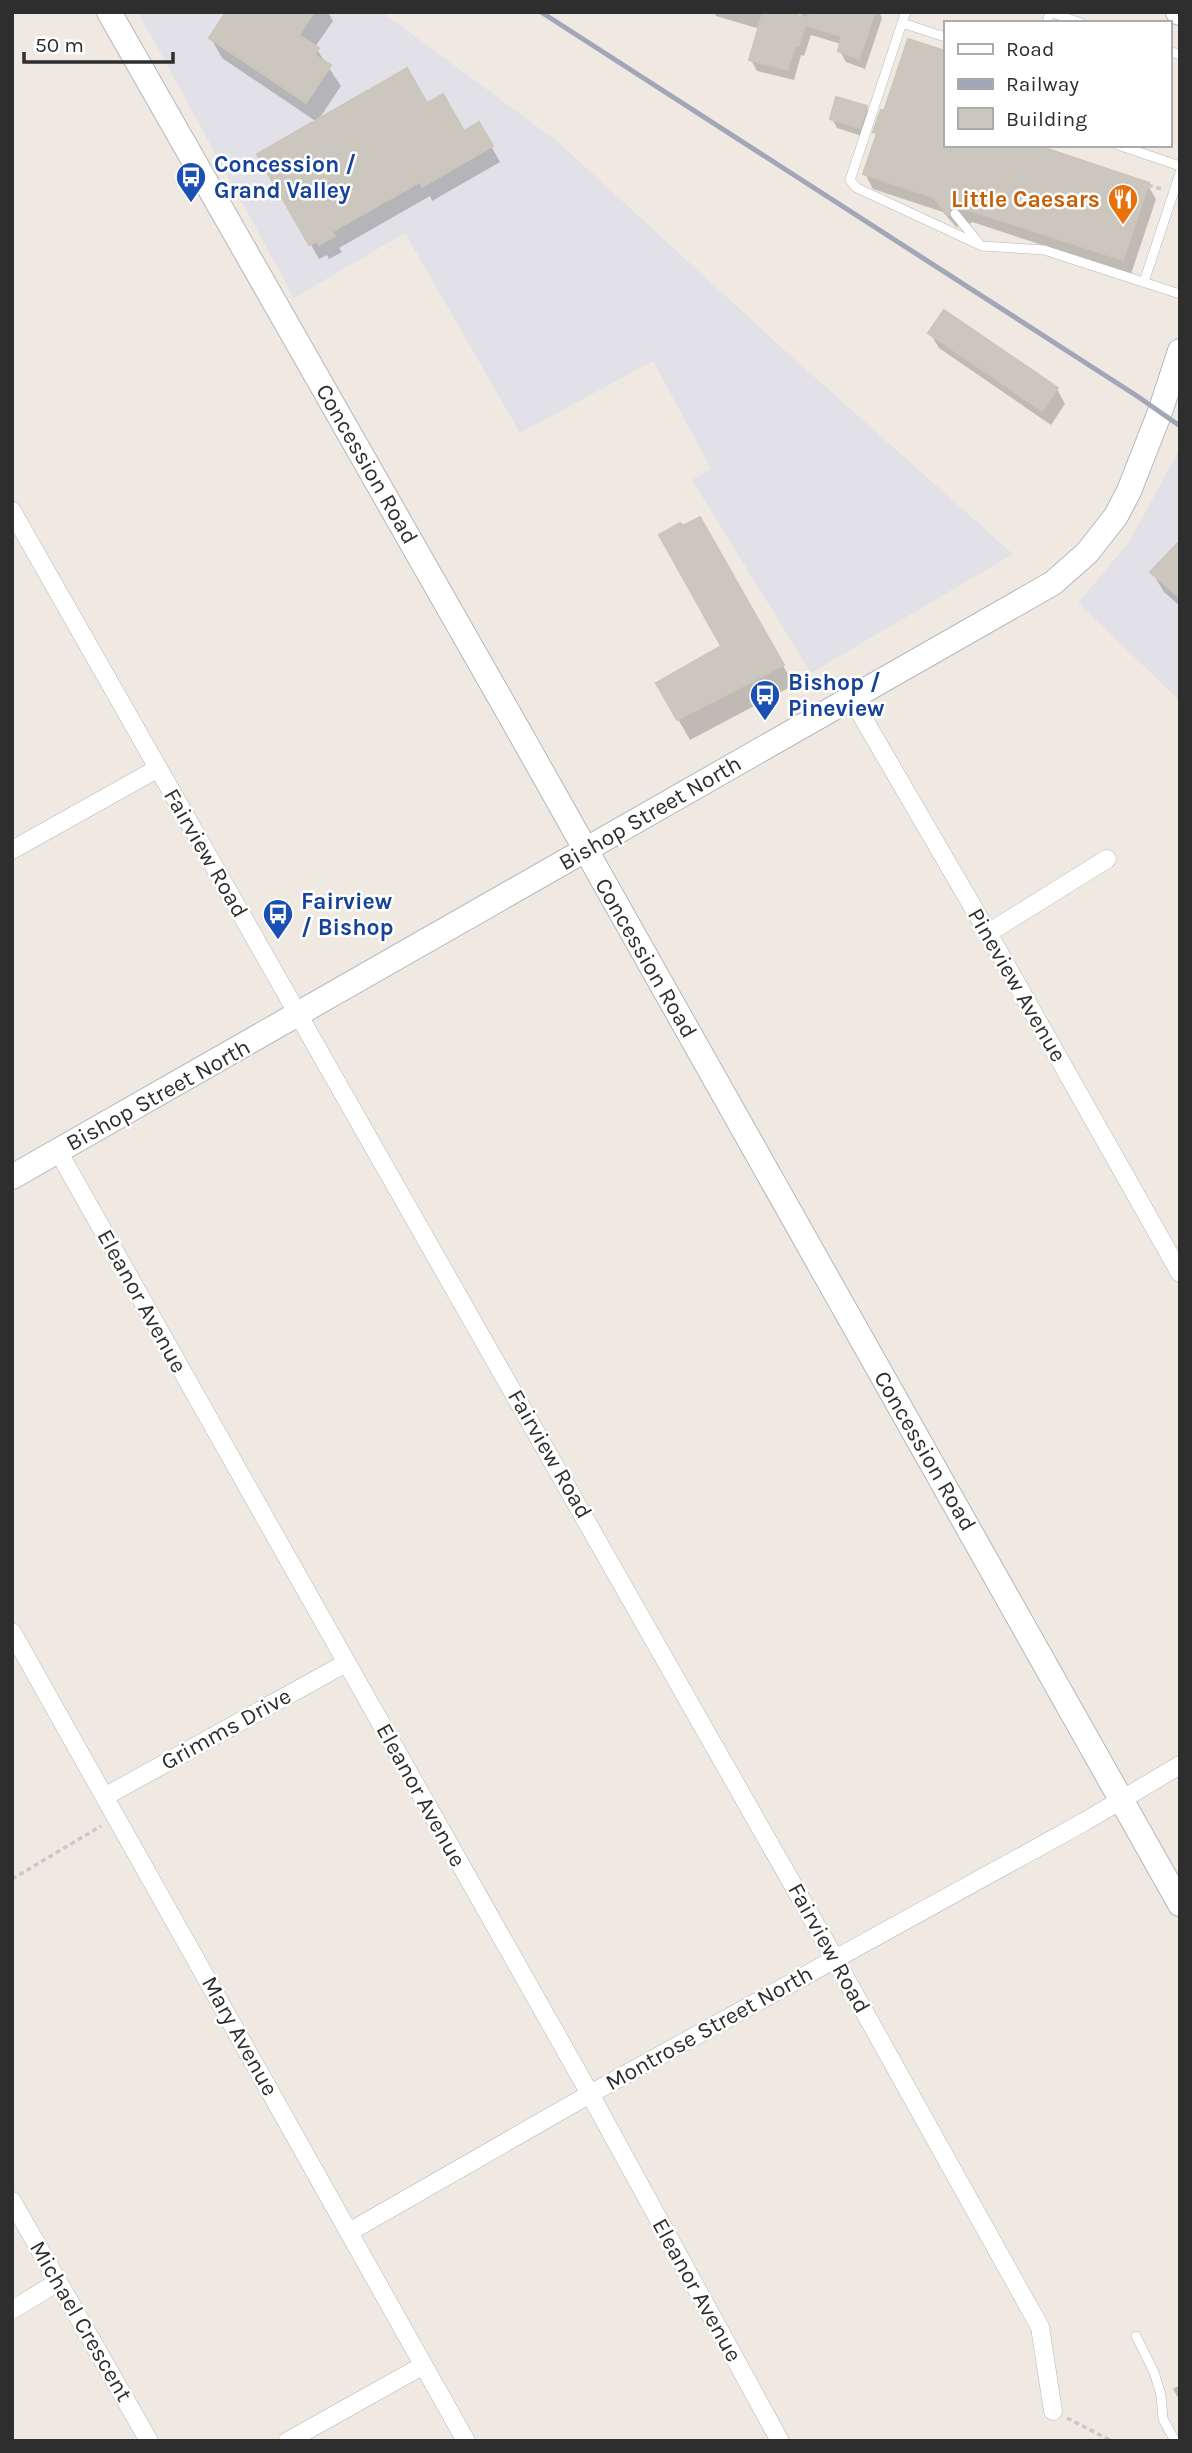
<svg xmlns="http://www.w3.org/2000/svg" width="1192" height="2453" viewBox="0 0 1192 2453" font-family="Karla,sans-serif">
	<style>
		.industrial { fill: #e3e1e8 }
		.shadow { fill: #0003 }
		.building { fill: #cbc7bf; stroke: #cbc5ba; stroke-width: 2 }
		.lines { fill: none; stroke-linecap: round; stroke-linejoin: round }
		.service-casing { stroke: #b4b7c1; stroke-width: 10 }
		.minor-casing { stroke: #b4b7c1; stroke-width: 19 }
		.secondary-casing { stroke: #b4b7c1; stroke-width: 26 }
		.path { stroke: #c9c9c9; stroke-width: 3.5; stroke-dasharray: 5 3.5; stroke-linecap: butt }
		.service { stroke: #fff; stroke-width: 9 }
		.minor { stroke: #fff; stroke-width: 18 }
		.secondary { stroke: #fff; stroke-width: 24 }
		.rail { stroke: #a3a6b8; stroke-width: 5 }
		.labels { text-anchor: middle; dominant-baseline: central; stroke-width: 5; stroke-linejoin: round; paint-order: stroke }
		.transit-label { font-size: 23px; font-weight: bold; fill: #164399; stroke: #fff; text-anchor: start }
		.food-label { font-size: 23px; font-weight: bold; fill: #c56008; stroke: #fff; text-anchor: end }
		.street-label { font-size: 23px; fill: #2e2e2e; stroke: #fff }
	</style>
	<rect width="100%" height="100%" fill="#efe9e1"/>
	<path class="industrial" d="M 138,12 L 382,12 L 558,142 L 792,357 L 1013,554 L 811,673 L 692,480 L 711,469 L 653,361 L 520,433 L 405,233 L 294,298 Z
		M 1180,448 L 1180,701 L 1078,603 L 1129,542 Z"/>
	<path class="shadow" d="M 228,12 L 328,12 L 333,21 L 315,47 L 341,86 L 317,122 L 222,58 L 211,38 Z
		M 714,12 L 781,12 L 800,18 L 802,12 L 879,12 L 882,18 L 865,69 L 846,62 L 840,51 L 841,44 L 811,35 L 804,56 L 801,55 L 794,80 L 757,71 L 751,60 L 760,29 L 716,16 Z
		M 909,41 L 945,53 L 945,145 L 1147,184 L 1156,199 L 1131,274 L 972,222 L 970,224 L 967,222 L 959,223 L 957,228 L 943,212 L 873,189 L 865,174 L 877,136 L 875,132 L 885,113 Z
		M 427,106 L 463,133 L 479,124 L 500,162 L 432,201 L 430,196 L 339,248 L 342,252 L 329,259 L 327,255 L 319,259 L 260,155 Z
		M 866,107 L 872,117 L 865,137 L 837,128 L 832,119 Z
		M 930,333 L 1057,389 L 1065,404 L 1051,425 L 939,348 Z
		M 699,519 L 794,685 L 690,740 L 658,684 L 723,647 L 682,529 Z
		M 1180,543 L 1180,606 L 1164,592 L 1152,572 Z
		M 1180,2385 L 1180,2401 L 1173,2389 Z"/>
	<path class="building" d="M 226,12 L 314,12 L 299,35 L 319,48 L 315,55 L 331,65 L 306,103 L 209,38 Z
		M 763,12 L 787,12 L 807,18 L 799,46 L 795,45 L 788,70 L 749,60 Z
		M 809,12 L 875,12 L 859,59 L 838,51 L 841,36 L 806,25 Z
		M 908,39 L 945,51 L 945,145 L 1036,145 L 1149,183 L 1123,260 L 963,208 L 961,210 L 957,207 L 951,208 L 948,215 L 933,197 L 863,174 L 877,133 L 873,132 L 881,110 L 884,111 Z
		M 407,68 L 427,103 L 443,94 L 464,131 L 479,122 L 493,146 L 422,187 L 420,182 L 332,232 L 335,236 L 319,245 L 317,241 L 309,245 L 257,154 Z
		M 836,97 L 867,106 L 860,128 L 830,119 Z
		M 944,310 L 1058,388 L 1042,411 L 928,333 Z
		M 700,517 L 784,665 L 677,720 L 656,683 L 721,646 L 659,535 L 680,523 L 683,526 Z
		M 1180,541 L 1180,598 L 1150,572 Z"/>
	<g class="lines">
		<g class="service-casing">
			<path id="service" d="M 906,12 L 902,23 L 945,37
				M 1050,12 L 1081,23
				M 902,23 L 850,180 L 857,188 L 982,246 L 1044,250 L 1180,294
				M 1047,23 L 1050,12
				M 1169,51 L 1180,55
				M 1118,145 L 1180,166
				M 955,214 L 978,242
				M 1144,282 L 1180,173
				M 1136,2336 L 1154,2372 L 1161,2395 L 1163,2419 L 1175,2441"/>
		</g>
		<g class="minor-casing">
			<path id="minor" d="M 12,511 L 826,1943 L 1040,2327 L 1053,2411
				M 852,699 L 988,933 L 1180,1273
				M 12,850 L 157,769
				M 988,933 L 1107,859
				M 58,1151 L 590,2094 L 780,2441
				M 12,1632 L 466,2441
				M 106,1796 L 346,1663
				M 12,2201 L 149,2441
				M 349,2232 L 590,2094 L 1084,1822 L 1180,1765
				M 12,2310 L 58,2282
				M 288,2441 L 422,2366"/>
		</g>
		<g class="secondary-casing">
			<path id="secondary" d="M 109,12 L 516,726 L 1180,1904
				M 1178,12 L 1180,13
				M 12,1177 L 1053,583 L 1087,553 L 1116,516 L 1129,491 L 1160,412 L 1180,351"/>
		</g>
		<path class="path" d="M 1148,185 L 1161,189
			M 12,1879 L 101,1826
			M 1067,2418 L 1112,2441"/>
		<use href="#service" class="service"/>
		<use href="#minor" class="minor"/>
		<use href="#secondary" class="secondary"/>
		<path class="rail" d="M 541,12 L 1137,396 L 1180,426"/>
	</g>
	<defs>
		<g id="bus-pin" transform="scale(1.575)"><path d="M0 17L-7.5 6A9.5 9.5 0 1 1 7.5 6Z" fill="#1a4fb4" stroke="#fff"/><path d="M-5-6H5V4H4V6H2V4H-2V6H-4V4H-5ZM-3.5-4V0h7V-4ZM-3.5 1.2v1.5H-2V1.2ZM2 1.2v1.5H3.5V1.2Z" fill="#fff"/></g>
		<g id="restaurant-pin" transform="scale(1.575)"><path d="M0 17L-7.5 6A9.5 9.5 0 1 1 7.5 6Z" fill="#e8710a" stroke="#fff"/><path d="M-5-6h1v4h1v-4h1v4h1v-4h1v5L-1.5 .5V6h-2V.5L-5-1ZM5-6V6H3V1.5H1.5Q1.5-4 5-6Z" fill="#fff"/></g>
	</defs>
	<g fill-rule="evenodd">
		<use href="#bus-pin" x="191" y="177"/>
		<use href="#restaurant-pin" x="1123" y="199"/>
		<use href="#bus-pin" x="765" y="695"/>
		<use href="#bus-pin" x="278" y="914"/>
	</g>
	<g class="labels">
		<g class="transit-label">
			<text x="214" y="164">Concession /<tspan x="214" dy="26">Grand Valley</tspan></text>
			<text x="788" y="682">Bishop /<tspan x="788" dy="26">Pineview</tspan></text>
			<text x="301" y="901">Fairview<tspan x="301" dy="26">/ Bishop</tspan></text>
		</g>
		<g class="food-label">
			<text x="1100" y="199">Little Caesars</text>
		</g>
		<g class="street-label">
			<text transform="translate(367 464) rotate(60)">Concession Road</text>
			<text transform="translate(650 813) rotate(-30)">Bishop Street North</text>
			<text transform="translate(206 853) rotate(60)">Fairview Road</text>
			<text transform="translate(646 958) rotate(60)">Concession Road</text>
			<text transform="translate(1017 985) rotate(60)">Pineview Avenue</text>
			<text transform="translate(158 1095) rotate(-29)">Bishop Street North</text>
			<text transform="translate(142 1301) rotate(61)">Eleanor Avenue</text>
			<text transform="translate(925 1451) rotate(60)">Concession Road</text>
			<text transform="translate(550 1454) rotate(60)">Fairview Road</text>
			<text transform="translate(226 1729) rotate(-29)">Grimms Drive</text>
			<text transform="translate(421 1795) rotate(61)">Eleanor Avenue</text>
			<text transform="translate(829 1948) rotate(61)">Fairview Road</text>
			<text transform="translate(709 2028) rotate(-29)">Montrose Street North</text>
			<text transform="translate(240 2036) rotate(61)">Mary Avenue</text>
			<text transform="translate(697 2290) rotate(61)">Eleanor Avenue</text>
			<text transform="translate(81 2321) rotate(60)">Michael Crescent</text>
		</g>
	</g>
	<rect width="1192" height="2453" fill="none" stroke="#2e2e2e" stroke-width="28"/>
	<rect x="944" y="21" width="228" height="126" fill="#ffffff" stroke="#ababab" stroke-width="2"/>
	<rect x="958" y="44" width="35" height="10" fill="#ffffff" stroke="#ababab" stroke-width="2"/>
	<text x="1006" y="56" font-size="21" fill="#2e2e2e">Road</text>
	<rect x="958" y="79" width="35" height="10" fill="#a3a6b8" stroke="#ababab" stroke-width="2"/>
	<text x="1006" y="91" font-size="21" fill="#2e2e2e">Railway</text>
	<rect x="958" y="108" width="35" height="21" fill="#cbc7bf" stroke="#ababab" stroke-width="2"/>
	<text x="1006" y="126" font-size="21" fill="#2e2e2e">Building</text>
	<path d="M24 52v10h149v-10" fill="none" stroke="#2e2e2e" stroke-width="3.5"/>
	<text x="35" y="52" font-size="21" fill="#2e2e2e" stroke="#ffffff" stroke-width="5" paint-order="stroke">50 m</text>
</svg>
